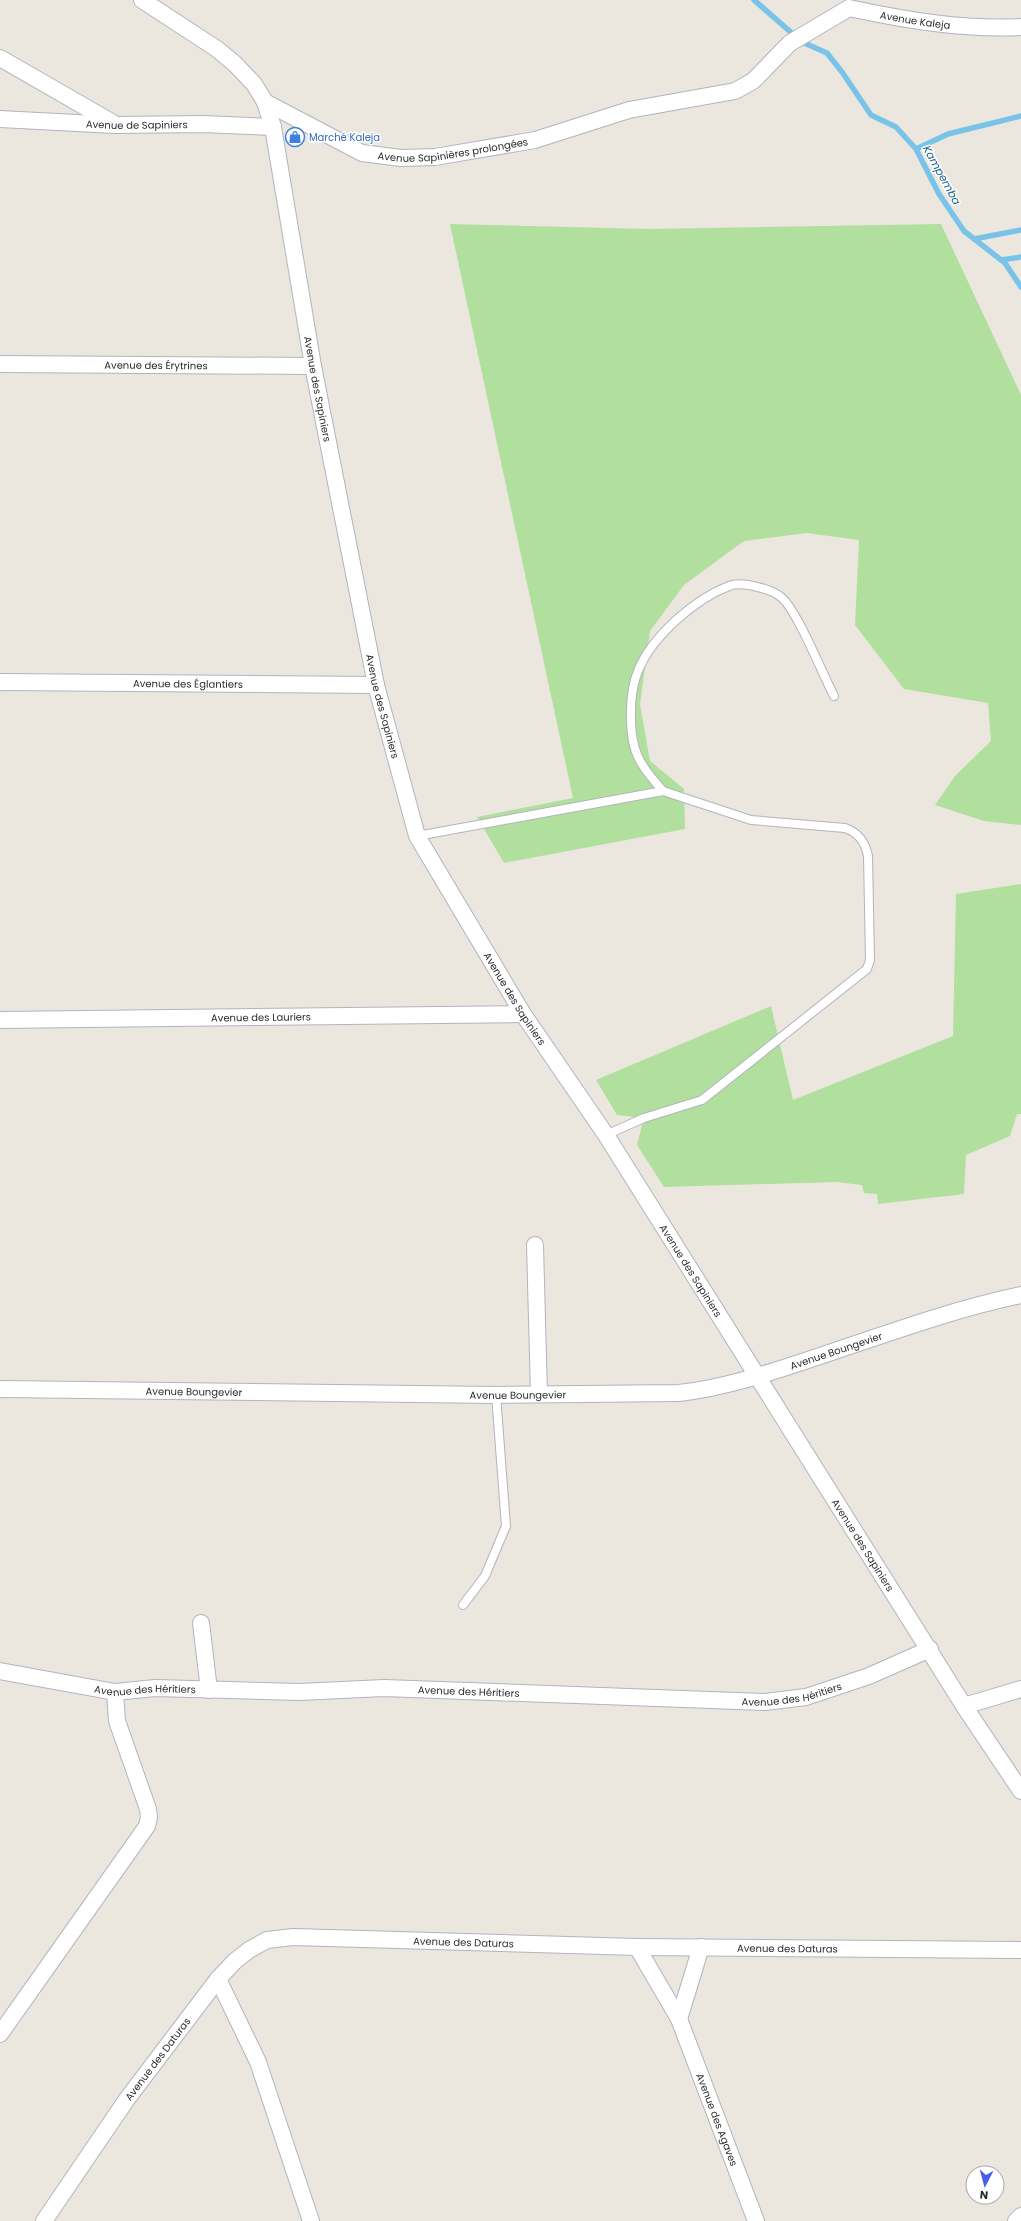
<svg xmlns="http://www.w3.org/2000/svg" width="1021" height="2221" viewBox="0 0 1021 2221" font-family="Poppins,sans-serif">
	<style>
		.green { fill: #b1df9e }
		.lines { fill: none; stroke-linecap: round; stroke-linejoin: round }
		.stream { stroke: #78c3e7; stroke-width: 5.5 }
		.lane-casing { stroke: #b2b4be; stroke-width: 10 }
		.street-casing { stroke: #b2b4be; stroke-width: 18 }
		.lane { stroke: #fff; stroke-width: 8 }
		.street { stroke: #fff; stroke-width: 16 }
		.labels { text-anchor: middle; dominant-baseline: central; stroke-width: 3; stroke-linejoin: round; paint-order: stroke }
		.street-label { font-size: 10px; fill: #2b2b2b; stroke: #fff }
		.shop-label { font-size: 10px; fill: #366cbe; stroke: #fff; text-anchor: start }
		.water-label { font-size: 11px; font-style: italic; fill: #166294; stroke: #fff }
	</style>
	<rect width="100%" height="100%" fill="#ece7de"/>
	<path class="green" d="M 450,224 L 650,229 L 941,224 L 1021,395 L 1021,825 L 984,821 L 935,805 L 955,776 L 991,741 L 988,703 L 904,689 L 855,625 L 859,540 L 807,533 L 744,541 L 684,585 L 650,631 L 640,704 L 650,761 L 684,789 L 685,829 L 504,863 L 477,817 L 573,798 Z
		M 1021,884 L 1021,1114 L 1017,1114 L 1010,1136 L 966,1155 L 964,1194 L 878,1204 L 877,1194 L 864,1193 L 862,1185 L 836,1182 L 664,1187 L 637,1145 L 644,1118 L 617,1115 L 596,1080 L 771,1006 L 793,1100 L 953,1036 L 956,894 Z"/>
	<g class="lines">
		<path class="stream" d="M 754,0 L 802,42 L 827,53 L 842,72 L 871,115 L 896,127 L 916,149 L 939,194 L 964,231 L 1005,263 L 1021,287
			M 916,149 L 948,134 L 1021,116
			M 974,239 L 1021,230
			M 1001,260 L 1021,257"/>
		<g class="lane-casing">
			<path id="lane" d="M 663,791 C 654,781 644,770 638,757 C 628,736 629,692 638,671 C 652,636 695,599 729,586 C 742,581 771,589 781,597 C 797,610 823,675 834,696
				M 417,836 L 663,791 L 751,820 L 845,828 C 859,833 865,842 868,856 L 870,960 L 867,969 L 702,1100 L 644,1118 L 606,1135
				M 463,1605 L 485,1576 L 506,1526 L 496,1395"/>
		</g>
		<g class="street-casing">
			<g id="street">
				<path id="s1" d="M 142,0 L 217,49 L 235,64 L 254,84 L 265,102 L 362,153 L 401,158 L 435,157 L 535,140 L 629,110 L 735,91 L 753,81 L 790,43 L 849,8 C 905,20 963,30 1021,27"/>
				<path d="M 0,58 L 113,123"/>
				<path id="s2" d="M 265,102 L 273,127 L 313,366 L 376,685 L 417,836 L 523,1014 L 606,1135 L 964,1706 L 1021,1791"/>
				<path id="s3" d="M 0,119 L 115,125 L 203,124 L 273,127"/>
				<path id="s4" d="M 0,364 L 313,366"/>
				<path id="s5" d="M 0,682 L 376,685"/>
				<path id="s6" d="M 0,1020 L 523,1014"/>
				<path d="M 535,1245 L 539,1394"/>
				<path id="s7" d="M 0,1389 L 496,1395 L 679,1393 C 723,1388 766,1374 808,1360 C 878,1337 949,1310 1021,1295"/>
				<path d="M 201,1623 L 209,1690"/>
				<path id="s8" d="M 0,1671 L 115,1692 L 155,1688 L 299,1692 L 384,1688 L 765,1702 L 806,1697 L 869,1676 L 930,1649"/>
				<path d="M 964,1706 L 1021,1689"/>
				<path id="s9" d="M 637,1947 L 679,2019 L 756,2221"/>
				<path d="M 218,1979 L 258,2062 L 311,2221"/>
				<path d="M 679,2019 L 701,1947"/>
				<path d="M 0,2034 L 147,1826 L 149,1817 L 148,1809 L 117,1721 L 115,1692"/>
				<path id="s10" d="M 44,2221 L 127,2099 L 218,1979 L 235,1961 L 249,1950 L 267,1940 L 293,1937 L 637,1947 L 1021,1950"/>
				<path d="M 1016,2221 L 1021,2216"/>
			</g>
		</g>
		<use href="#lane" class="lane"/>
		<use href="#street" class="street"/>
	</g>
	<defs>
		<g id="shop-ring" transform="scale(1)"><circle r="9.5" fill="#fff" stroke="#3f7fe0" stroke-width="1.5"/><path d="M-5-2.5h2.3a2.7 3.5 0 0 1 5.4 0H5L5.5 6h-11ZM-1.5-2.5h3a1.5 2.3 0 0 0-3 0Z" fill="#3f7fe0"/></g>
	</defs>
	<g fill-rule="evenodd">
		<use href="#shop-ring" x="295" y="137"/>
	</g>
	<g class="labels">
		<g class="street-label">
			<text stroke="none"><textPath href="#s1" startOffset="862">Avenue Kaleja</textPath></text>
			<text stroke="none"><textPath href="#s3" startOffset="137">Avenue de Sapiniers</textPath></text>
			<text stroke="none"><textPath href="#s1" startOffset="363">Avenue Sapinières prolongées</textPath></text>
			<text stroke="none"><textPath href="#s4" startOffset="156">Avenue des Érytrines</textPath></text>
			<text stroke="none"><textPath href="#s2" startOffset="292">Avenue des Sapiniers</textPath></text>
			<text stroke="none"><textPath href="#s5" startOffset="188">Avenue des Églantiers</textPath></text>
			<text stroke="none"><textPath href="#s2" startOffset="616">Avenue des Sapiniers</textPath></text>
			<text stroke="none"><textPath href="#s2" startOffset="940">Avenue des Sapiniers</textPath></text>
			<text stroke="none"><textPath href="#s6" startOffset="261">Avenue des Lauriers</textPath></text>
			<text stroke="none"><textPath href="#s2" startOffset="1264">Avenue des Sapiniers</textPath></text>
			<text stroke="none"><textPath href="#s7" startOffset="842">Avenue Boungevier</textPath></text>
			<text stroke="none"><textPath href="#s7" startOffset="194">Avenue Boungevier</textPath></text>
			<text stroke="none"><textPath href="#s7" startOffset="518">Avenue Boungevier</textPath></text>
			<text stroke="none"><textPath href="#s2" startOffset="1588">Avenue des Sapiniers</textPath></text>
			<text stroke="none"><textPath href="#s8" startOffset="147">Avenue des Héritiers</textPath></text>
			<text stroke="none"><textPath href="#s8" startOffset="471">Avenue des Héritiers</textPath></text>
			<text stroke="none"><textPath href="#s8" startOffset="795">Avenue des Héritiers</textPath></text>
			<text stroke="none"><textPath href="#s10" startOffset="558">Avenue des Daturas</textPath></text>
			<text stroke="none"><textPath href="#s10" startOffset="882">Avenue des Daturas</textPath></text>
			<text stroke="none"><textPath href="#s10" startOffset="198">Avenue des Daturas</textPath></text>
			<text stroke="none"><textPath href="#s9" startOffset="191">Avenue des Agaves</textPath></text>
		</g>
		<g class="shop-label">
			<text x="309" y="137">Marché Kaleja</text>
		</g>
		<g class="water-label">
			<text transform="translate(942 175) rotate(61)">Kampemba</text>
		</g>
	</g>
	<g transform="translate(985 2185) rotate(186)"><circle r="19" fill="#ffffff" stroke="#aaaaaa"/>
	<path d="M0-3L7 15L0 10L-7 15Z" fill="#495eef"/>
	<text y="-6" font-size="11" font-weight="bold" text-anchor="middle" fill="#2b2b2b">N</text>
	</g>
</svg>
